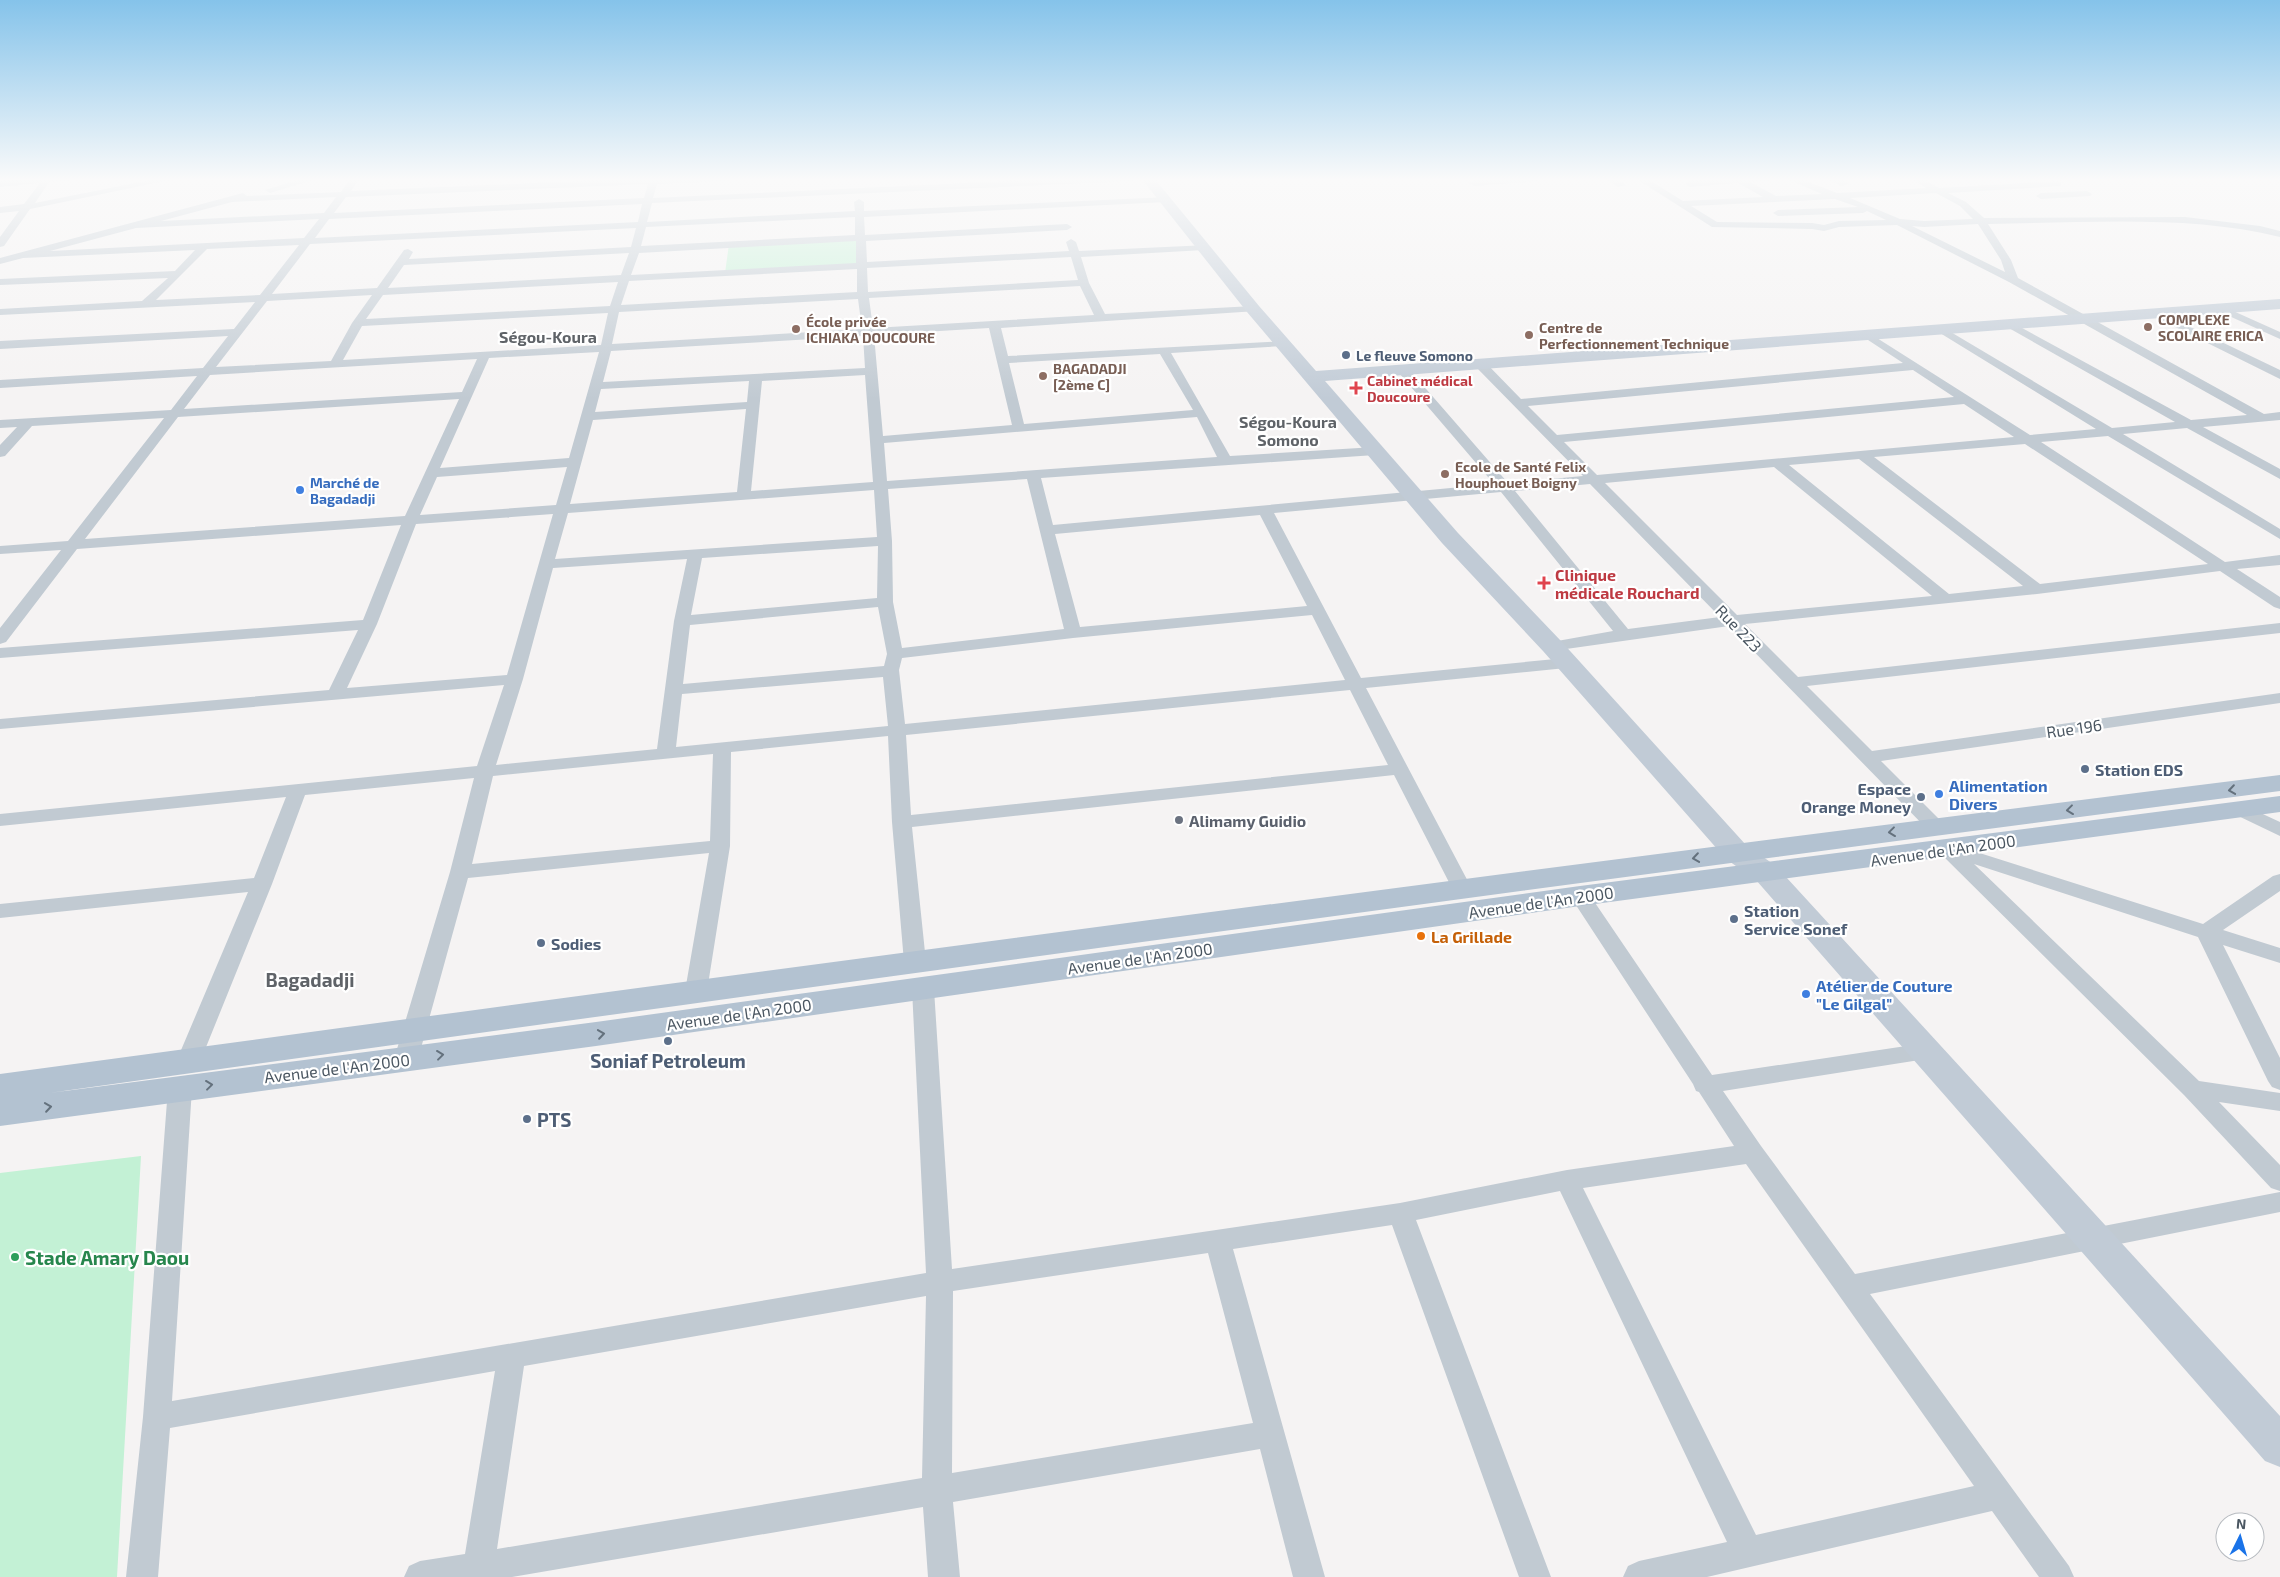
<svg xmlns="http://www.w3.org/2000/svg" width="2280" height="1577" viewBox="0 0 2280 1577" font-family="'Exo 2',sans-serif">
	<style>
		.green { fill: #c3f1d5 }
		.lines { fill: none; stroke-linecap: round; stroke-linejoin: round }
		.street { fill: #c1cad2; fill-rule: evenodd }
		.secondary { fill: #c1cbd6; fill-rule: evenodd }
		.primary { fill: #b3c2d1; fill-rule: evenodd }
		.oneway { stroke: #64717d }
		.education-dot { fill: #8d6e63; stroke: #fff; stroke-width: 2 }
		.service-dot { fill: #5c6f8a; stroke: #fff; stroke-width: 2 }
		.health-dot { fill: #e0444e; stroke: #fff; stroke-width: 2 }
		.shop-dot { fill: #3f7fe0; stroke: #fff; stroke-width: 2 }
		.worship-dot { fill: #6b7280; stroke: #fff; stroke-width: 2 }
		.food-dot { fill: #e8710a; stroke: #fff; stroke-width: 2 }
		.leisure-dot { fill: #2e9e5b; stroke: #fff; stroke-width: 2 }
		.labels { text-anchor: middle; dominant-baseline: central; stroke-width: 4.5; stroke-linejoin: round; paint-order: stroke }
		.far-education-label { font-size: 14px; font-weight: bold; fill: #785e54; stroke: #fff; text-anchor: start }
		.far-service-label { font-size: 14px; font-weight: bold; fill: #4e5e75; stroke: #fff; text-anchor: start }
		.far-health-label { font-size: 14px; font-weight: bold; fill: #be3a42; stroke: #fff; text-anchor: start }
		.far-shop-label { font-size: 14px; font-weight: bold; fill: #366cbe; stroke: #fff; text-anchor: start }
		.far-quarter-label { font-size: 16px; font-weight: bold; fill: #5f6368; stroke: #fff }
		.health-label { font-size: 16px; font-weight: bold; fill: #be3a42; stroke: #fff; text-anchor: start }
		.street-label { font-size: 16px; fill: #4a5661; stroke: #fff }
		.service-label { font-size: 16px; font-weight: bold; fill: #4e5e75; stroke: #fff; text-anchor: start }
		.shop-label { font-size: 16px; font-weight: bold; fill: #366cbe; stroke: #fff; text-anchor: start }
		.worship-label { font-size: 16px; font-weight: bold; fill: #5b616d; stroke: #fff; text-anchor: start }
		.food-label { font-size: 16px; font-weight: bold; fill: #c56008; stroke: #fff; text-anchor: start }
		.quarter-label { font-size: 19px; font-weight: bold; fill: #5f6368; stroke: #fff }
		.near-service-label { font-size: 19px; font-weight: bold; fill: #4e5e75; stroke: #fff }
		.near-leisure-label { font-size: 19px; font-weight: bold; fill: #27864d; stroke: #fff; text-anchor: start }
	</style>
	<rect width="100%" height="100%" fill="#f5f3f3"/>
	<path class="green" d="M 860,238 L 862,265 L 725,273 L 729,244 Z
		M 141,1156 L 117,1577 L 0,1577 L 0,1173 Z"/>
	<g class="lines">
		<path class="street" d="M 35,178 L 72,178 L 68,181 L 49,182 L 35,203 L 160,178 L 179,178 L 30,209 L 4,246 L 0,247 L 0,237 L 19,211 L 0,213 L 0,207 L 24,204 L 40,183 L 0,187 L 0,181 Z
			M 304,178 L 319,178 L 270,193 L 265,190 Z
			M 351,178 L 360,178 L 351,191 L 649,178 L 728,178 L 724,181 L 657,184 L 653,198 L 1069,178 L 1135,178 L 1131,181 L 652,203 L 647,222 L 855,211 L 854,202 L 859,199 L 864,202 L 864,211 L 1169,197 L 1169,201 L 1166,202 L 864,217 L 865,235 L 1067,224 L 1072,227 L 1067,230 L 866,241 L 867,262 L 1069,251 L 1066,242 L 1071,239 L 1076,242 L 1079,251 L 1208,245 L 1209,247 L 1204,250 L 1081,257 L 1089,283 L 1105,314 L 1253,306 L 1257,307 L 1259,309 L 1257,311 L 1001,328 L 1008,356 L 1287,341 L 1289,343 L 1287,345 L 1283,346 L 1171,353 L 1230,456 L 1375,447 L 1382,451 L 1375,455 L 1041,478 L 1053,525 L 1494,484 L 1399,373 L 1397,370 L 1399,367 L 1407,367 L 1508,483 L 1583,476 L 1476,367 L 1474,364 L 1476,361 L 1484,361 L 1521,399 L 1903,363 L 1865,338 L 1863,336 L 1865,334 L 1869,333 L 2030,435 L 2096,429 L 1940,333 L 1938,331 L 1944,328 L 2112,428 L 2175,422 L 2007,327 L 2005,325 L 2007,323 L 2011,322 L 2191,420 L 2247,415 L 2009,282 L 1897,225 L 1839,227 L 1824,231 L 1812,229 L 1712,227 L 1635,178 L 1646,178 L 1683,201 L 1763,197 L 1738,183 L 1690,187 L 1685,184 L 1690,181 L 1773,178 L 1769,181 L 1750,182 L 1776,196 L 1822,194 L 1785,178 L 1798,178 L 1837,193 L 1926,188 L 1910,178 L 1921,178 L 1939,188 L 2058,181 L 2061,182 L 2061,186 L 1948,193 L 1966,202 L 1984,218 L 2185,217 L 2260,226 L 2280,231 L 2280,237 C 2189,214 2081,223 1988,224 L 2011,260 L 2018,278 L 2264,414 L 2280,412 L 2280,420 L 2203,427 L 2280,469 L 2280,479 L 2187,428 L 2123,434 L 2280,529 L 2280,539 L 2108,436 L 2041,442 L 2225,562 L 2280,555 L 2280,565 L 2237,569 L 2280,597 L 2280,609 L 2274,607 L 2220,571 L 2037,594 L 1745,624 L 1798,677 L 2280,623 L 2280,633 L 1807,686 L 1872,751 L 2280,693 L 2280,703 L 1881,761 L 1943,823 L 1946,827 L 1943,831 L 1936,833 L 1929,831 L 1729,626 L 1552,651 L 1546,649 L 1544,646 L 1546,643 L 1613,631 L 1501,492 L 1274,513 L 1361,678 L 1566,658 L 1572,659 L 1574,663 L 1572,667 L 1566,668 L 1366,688 L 1472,889 L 1469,894 L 1462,896 L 1455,894 L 1394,775 L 912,827 L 926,962 L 923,967 L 915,969 L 907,967 L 904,962 L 892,822 L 888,736 L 731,752 L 730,846 L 707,991 L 704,996 L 696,999 L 688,996 L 685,991 L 709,853 L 468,878 L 418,1059 L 414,1065 L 406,1068 L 398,1065 L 394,1059 L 450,872 L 474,778 L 305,795 L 272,884 L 200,1062 L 196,1068 L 188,1071 L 180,1068 L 176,1062 L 248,892 L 0,918 L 0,904 L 254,878 L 286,797 L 0,826 L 0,814 L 477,766 L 504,685 L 0,729 L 0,719 L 329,690 L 358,630 L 0,658 L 0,648 L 363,620 L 401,525 L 77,549 L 6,642 L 0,644 L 0,628 L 61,550 L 0,554 L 0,546 L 68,541 L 164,418 L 32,426 L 5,456 L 0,457 L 0,445 L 17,427 L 0,428 L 0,420 L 171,410 L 197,376 L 0,388 L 0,380 L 203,368 L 228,336 L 0,349 L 0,341 L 234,329 L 255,302 L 0,315 L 0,309 L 142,301 L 168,278 L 0,285 L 0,279 L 175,271 L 195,250 L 23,258 L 0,264 L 0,258 L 243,193 L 247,196 L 341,192 ZM 648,184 L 644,198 L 334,213 L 346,197 ZM 1936,193 L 1960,206 L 1973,219 L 1924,221 L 1900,219 L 1850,198 ZM 336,197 L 324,213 L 161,221 L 232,202 ZM 1835,199 L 1858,207 L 1778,210 L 1773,213 L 1778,216 L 1863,213 L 1867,211 L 1886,220 L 1839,221 L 1824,225 L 1812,223 L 1717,222 L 1691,206 ZM 642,204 L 638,222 L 315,238 L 329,219 ZM 855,217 L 855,235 L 641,246 L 646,227 ZM 319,219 L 304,238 L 50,251 L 136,228 ZM 1978,224 L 2001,260 L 2005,272 L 1912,226 L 1924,227 ZM 636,228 L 631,247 L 409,259 L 413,252 L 408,249 L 404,250 L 377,288 L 272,294 L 310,244 ZM 856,241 L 856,263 L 631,275 L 639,253 ZM 299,245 L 260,295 L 156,300 L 207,249 ZM 629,253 L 621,275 L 388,288 L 404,265 ZM 1071,257 L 1078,280 L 868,292 L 867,268 ZM 857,269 L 857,292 L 621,305 L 629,281 ZM 618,282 L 610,306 L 366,319 L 383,295 ZM 1080,286 L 1094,315 L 873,328 L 869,298 ZM 372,295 L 352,323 L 331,361 L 216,367 L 267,301 ZM 858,299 L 862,329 L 612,344 L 619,312 ZM 608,313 L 601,345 L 343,360 L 362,326 ZM 989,328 L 1012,425 L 883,436 L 874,335 ZM 863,336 L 865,368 L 603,382 L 611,351 ZM 599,352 L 569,458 L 440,468 L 489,358 ZM 1160,354 L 1193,410 L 1024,424 L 1009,363 ZM 477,359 L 462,392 L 184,409 L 210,375 ZM 1913,370 L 1954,397 L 1557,435 L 1528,406 ZM 865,375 L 873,482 L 751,491 L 762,381 ZM 749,381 L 747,402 L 595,412 L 601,389 ZM 459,399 L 405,516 L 85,539 L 178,417 ZM 1964,404 L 2014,437 L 1597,475 L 1564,442 ZM 746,409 L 737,492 L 570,504 L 593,420 ZM 1197,417 L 1217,457 L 887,481 L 884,443 ZM 2025,444 L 2208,564 L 2040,584 L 1874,457 ZM 1859,459 L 2023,586 L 1949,594 L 1789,465 ZM 567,467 L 556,505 L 420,515 L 437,477 ZM 1774,467 L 1932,596 L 1737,615 L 1605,483 ZM 1027,479 L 1064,629 L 902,648 L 893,602 L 892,541 L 888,489 ZM 1590,484 L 1720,617 L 1628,629 L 1515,491 ZM 874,490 L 877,537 L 555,559 L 568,513 ZM 553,514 L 507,675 L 347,688 L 377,624 L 416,524 ZM 1260,515 L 1307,606 L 1080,627 L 1055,534 ZM 878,546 L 877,598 L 691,615 L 702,558 ZM 687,559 L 674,621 L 657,749 L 496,765 L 523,679 L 553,568 ZM 878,607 L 887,654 L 884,666 L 683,684 L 690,625 ZM 1312,615 L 1345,680 L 905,724 L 899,670 L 902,658 L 1073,638 ZM 883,677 L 888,726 L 676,747 L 682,694 ZM 1350,690 L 1388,765 L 911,815 L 906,735 ZM 713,754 L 710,841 L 472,864 L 493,776 Z
			M 1501,178 L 1542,178 L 1538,181 L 1474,186 L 1469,183 L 1474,180 Z
			M 1605,178 L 1616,178 L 1626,185 L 1618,187 Z
			M 1826,178 L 1838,178 L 1849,184 L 1841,186 Z
			M 2087,191 L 2092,194 L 2090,196 L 2041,199 L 2036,196 L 2041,193 Z
			M 2222,306 L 2280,332 L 2280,339 L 2218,311 L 2216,309 L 2218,307 Z
			M 2157,311 L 2280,370 L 2280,379 L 2153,316 L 2151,314 L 2153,312 Z
			M 2239,803 L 2280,822 L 2280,836 L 2232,813 L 2229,809 L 2232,805 Z
			M 1948,843 L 2203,924 L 2273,876 L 2280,874 L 2280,891 L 2223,930 L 2280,948 L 2280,963 L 2223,945 L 2280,1058 L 2280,1090 L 2272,1087 L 2268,1081 L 2198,937 L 1974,864 L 2199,1081 L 2280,1093 L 2280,1111 L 2219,1102 L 2280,1165 L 2280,1191 L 2271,1188 L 2184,1095 L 1943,856 L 1938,849 L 1941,845 Z
			M 1580,889 L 1587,891 L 1712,1075 L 1926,1043 L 1934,1045 L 1937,1051 L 1934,1057 L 1926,1059 L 1723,1091 L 1761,1146 L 1855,1274 L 2280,1192 L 2280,1212 L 1870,1294 L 2069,1566 L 2074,1577 L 2039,1577 L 1992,1511 L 1707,1577 L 1623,1577 L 1628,1566 L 1639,1561 L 1727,1542 L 1560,1191 L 1416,1220 L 1551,1577 L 1519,1577 L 1392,1225 L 1233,1249 L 1325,1577 L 1293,1577 L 1260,1449 L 953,1502 L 960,1577 L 928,1577 L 923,1507 L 512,1577 L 404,1577 L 409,1566 L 420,1561 L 465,1554 L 495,1371 L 170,1428 L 158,1577 L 126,1577 L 143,1417 L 168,1088 L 172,1082 L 180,1079 L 188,1082 L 192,1088 L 172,1401 L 926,1273 L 912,989 L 915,984 L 923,981 L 931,984 L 934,989 L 952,1269 L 1400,1203 L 1567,1170 L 1734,1146 L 1699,1092 L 1696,1091 L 1693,1084 L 1570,896 L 1573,891 ZM 1746,1164 L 1974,1486 L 1756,1535 L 1583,1188 ZM 1208,1253 L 1253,1423 L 952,1473 L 953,1291 ZM 926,1296 L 922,1478 L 497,1549 L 524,1366 Z"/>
		<path class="secondary" d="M 1141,178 L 1154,178 L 1259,306 L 1316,371 L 2280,299 L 2280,309 L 1325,381 L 1458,533 L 1561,641 L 1746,845 L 1776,866 L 2280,1416 L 2280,1467 L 2265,1461 L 1756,880 L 1726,859 L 1543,651 L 1442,543 L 1247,312 Z"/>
		<path class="primary" d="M 2280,775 L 2280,791 C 1536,887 792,989 49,1093 L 596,1022 L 1580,886 L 2280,796 L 2280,812 L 1580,906 L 596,1046 L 0,1126 L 0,1074 C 760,971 1519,870 2280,775 Z"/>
	</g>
	<defs><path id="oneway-chevron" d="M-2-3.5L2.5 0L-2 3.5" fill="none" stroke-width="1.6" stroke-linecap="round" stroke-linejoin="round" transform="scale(1.25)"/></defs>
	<g class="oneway">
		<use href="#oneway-chevron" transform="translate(2232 790) rotate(172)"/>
		<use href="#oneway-chevron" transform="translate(2070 810) rotate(173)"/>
		<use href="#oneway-chevron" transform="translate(1892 832) rotate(173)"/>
		<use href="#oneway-chevron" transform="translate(1696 858) rotate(172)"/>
		<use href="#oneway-chevron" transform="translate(601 1034) rotate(-8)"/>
		<use href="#oneway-chevron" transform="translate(440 1055) rotate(-7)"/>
		<use href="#oneway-chevron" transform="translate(209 1085) rotate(-7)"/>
		<use href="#oneway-chevron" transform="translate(48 1107) rotate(-8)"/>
	</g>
	<linearGradient id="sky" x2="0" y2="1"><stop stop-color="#85c3ea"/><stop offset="0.45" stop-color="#fafafa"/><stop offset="1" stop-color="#fafafa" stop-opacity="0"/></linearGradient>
	<rect width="2280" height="399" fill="url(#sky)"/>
	<g class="education-dot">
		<circle cx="2148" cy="327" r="5"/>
		<circle cx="796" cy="329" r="5"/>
		<circle cx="1529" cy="335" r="5"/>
		<circle cx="1043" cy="376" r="5"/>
		<circle cx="1445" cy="474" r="5"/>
	</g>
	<g class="service-dot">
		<circle cx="1346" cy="355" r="5"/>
		<circle cx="2085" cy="769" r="5"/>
		<circle cx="1921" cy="797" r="5"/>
		<circle cx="1734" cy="919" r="5"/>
		<circle cx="541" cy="943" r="5"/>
		<circle cx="668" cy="1041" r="5"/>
		<circle cx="527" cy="1119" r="5"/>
	</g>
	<g class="health-dot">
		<path d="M1353.5 380.5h5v5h5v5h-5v5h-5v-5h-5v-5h5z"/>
		<path d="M1541.5 575.5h5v5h5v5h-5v5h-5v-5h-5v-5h5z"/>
	</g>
	<g class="shop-dot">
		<circle cx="300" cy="490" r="5"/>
		<circle cx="1939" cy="794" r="5"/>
		<circle cx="1806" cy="994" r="5"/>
	</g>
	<circle class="worship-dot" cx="1179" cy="820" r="5"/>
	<circle class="food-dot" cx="1421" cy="936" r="5"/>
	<circle class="leisure-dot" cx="15" cy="1257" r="5"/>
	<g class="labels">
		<g class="far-education-label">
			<text x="2158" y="319">COMPLEXE<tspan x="2158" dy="16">SCOLAIRE ERICA</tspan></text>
			<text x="806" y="321">École privée<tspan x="806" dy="16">ICHIAKA DOUCOURE</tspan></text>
			<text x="1539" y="327">Centre de<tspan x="1539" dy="16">Perfectionnement Technique</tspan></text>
			<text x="1053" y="368">BAGADADJI<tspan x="1053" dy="16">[2ème C]</tspan></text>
			<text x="1455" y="466">Ecole de Santé Felix<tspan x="1455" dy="16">Houphouet Boigny</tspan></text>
		</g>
		<g class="far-service-label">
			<text x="1356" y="355">Le fleuve Somono</text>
		</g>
		<g class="far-health-label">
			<text x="1367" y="380">Cabinet médical<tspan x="1367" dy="16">Doucoure</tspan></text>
		</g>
		<g class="far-shop-label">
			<text x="310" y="482">Marché de<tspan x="310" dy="16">Bagadadji</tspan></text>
		</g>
		<g class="far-quarter-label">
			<text x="548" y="336">Ségou-Koura</text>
			<text x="1288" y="421">Ségou-Koura<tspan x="1288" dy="18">Somono</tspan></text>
		</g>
		<g class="health-label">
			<text x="1555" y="574">Clinique<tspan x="1555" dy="18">médicale Rouchard</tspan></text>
		</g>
		<g class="street-label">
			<text transform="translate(1739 628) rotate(46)">Rue 223</text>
			<text transform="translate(2074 728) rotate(-8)">Rue 196</text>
			<text transform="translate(1943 850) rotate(-8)">Avenue de l'An 2000</text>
			<text transform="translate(1541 902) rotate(-8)">Avenue de l'An 2000</text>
			<text transform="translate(1140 958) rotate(-8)">Avenue de l'An 2000</text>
			<text transform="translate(739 1014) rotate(-8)">Avenue de l'An 2000</text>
			<text transform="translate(337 1068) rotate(-7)">Avenue de l'An 2000</text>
		</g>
		<g class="service-label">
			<text x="2095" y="769">Station EDS</text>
			<text x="1911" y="788" text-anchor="end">Espace<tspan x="1911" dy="18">Orange Money</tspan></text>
			<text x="1744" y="910">Station<tspan x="1744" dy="18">Service Sonef</tspan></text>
			<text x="551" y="943">Sodies</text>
		</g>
		<g class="shop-label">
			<text x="1949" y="785">Alimentation<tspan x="1949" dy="18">Divers</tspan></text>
			<text x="1816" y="985">Atélier de Couture<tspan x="1816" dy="18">"Le Gilgal"</tspan></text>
		</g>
		<g class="worship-label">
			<text x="1189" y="820">Alimamy Guidio</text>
		</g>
		<g class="food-label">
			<text x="1431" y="936">La Grillade</text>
		</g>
		<g class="quarter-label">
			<text x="310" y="979">Bagadadji</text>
		</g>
		<g class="near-service-label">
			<text x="668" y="1060">Soniaf Petroleum</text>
			<text x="537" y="1119" text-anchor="start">PTS</text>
		</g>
		<g class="near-leisure-label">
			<text x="25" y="1257">Stade Amary Daou</text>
		</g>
	</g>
	<g transform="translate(2240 1537) rotate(5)"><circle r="24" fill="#ffffff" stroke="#b7bbc0"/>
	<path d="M0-4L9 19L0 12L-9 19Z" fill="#1a73e8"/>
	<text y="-8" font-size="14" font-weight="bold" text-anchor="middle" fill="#4a5661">N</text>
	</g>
</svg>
